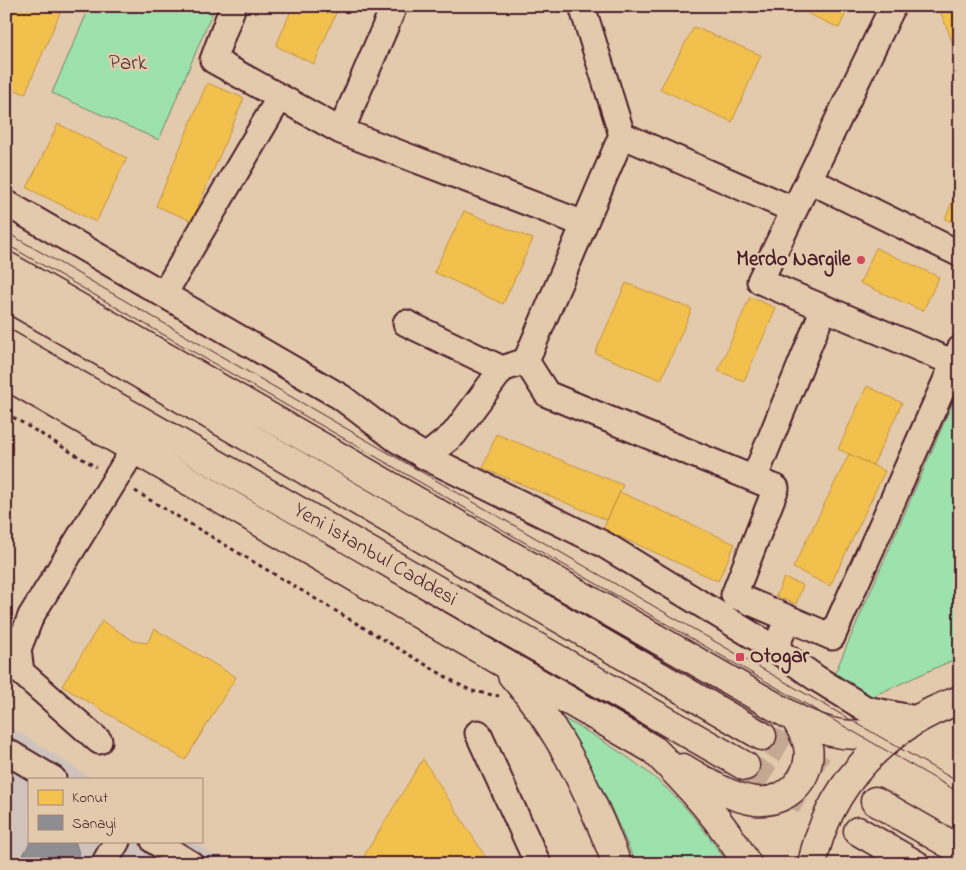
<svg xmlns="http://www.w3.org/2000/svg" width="966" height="870" viewBox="0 0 966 870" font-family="'Indie Flower',sans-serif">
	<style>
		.built { fill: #cfc3bc }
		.green { fill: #9de2ad; stroke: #74806c }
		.homes { fill: #f2c14e; stroke: #c09044 }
		.industry { fill: #8d8d92; stroke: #796c73 }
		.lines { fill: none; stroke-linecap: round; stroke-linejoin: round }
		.highway-tunnel { stroke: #c5a892; stroke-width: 28; stroke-dasharray: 28 14; stroke-linecap: butt }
		.minor-casing { stroke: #4a1f2b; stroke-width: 29 }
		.highway-casing { stroke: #4a1f2b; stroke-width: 31 }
		.path { stroke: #4a1f2b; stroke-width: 3; stroke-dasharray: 4 4; stroke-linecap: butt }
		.minor { stroke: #e4caac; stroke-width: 25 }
		.highway { stroke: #e4caac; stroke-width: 28 }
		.tram { stroke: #4a1f2b; stroke-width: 1 }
		.poi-dot { fill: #d1495b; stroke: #e4caac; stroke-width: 2 }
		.labels { text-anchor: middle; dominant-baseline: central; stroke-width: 5; stroke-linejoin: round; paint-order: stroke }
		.park-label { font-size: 21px; fill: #523238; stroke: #e4caac }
		.poi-label { font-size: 21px; font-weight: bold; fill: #4a1f2b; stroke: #e4caac; text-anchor: end }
		.street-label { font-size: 21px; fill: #4a1f2b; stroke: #e4caac }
	</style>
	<rect width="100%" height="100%" fill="#e4caac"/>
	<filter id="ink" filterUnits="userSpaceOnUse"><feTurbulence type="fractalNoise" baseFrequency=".02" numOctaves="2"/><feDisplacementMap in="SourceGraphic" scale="10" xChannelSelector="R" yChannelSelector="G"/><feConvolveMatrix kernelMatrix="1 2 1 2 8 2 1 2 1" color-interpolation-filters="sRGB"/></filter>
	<g filter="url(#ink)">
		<path class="built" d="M 6,724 L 93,779 L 29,779 L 29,841 L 192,841 L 228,864 L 6,864 Z"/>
		<path class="green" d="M 90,6 L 112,8 L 113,6 L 215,6 L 159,140 L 52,93 Z
			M 960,386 L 960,657 L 864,700 L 831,682 Z
			M 563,718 C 606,742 648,767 681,803 C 699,822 714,843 728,864 L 636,864 C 614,814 593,765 563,718 Z"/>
		<path class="homes" d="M 16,6 L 63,6 L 25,94 L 6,86 L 6,28 Z
			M 293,6 L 339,6 L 314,64 L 276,46 Z
			M 804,6 L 849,6 L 839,28 L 802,11 Z
			M 951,6 L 960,6 L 960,43 L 954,46 L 940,11 Z
			M 694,27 L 761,55 L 732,122 L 660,89 Z
			M 207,83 L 244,98 L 192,221 L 156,206 Z
			M 58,124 L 127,158 L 96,222 L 27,188 Z
			M 960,183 L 960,225 L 945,219 Z
			M 464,211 L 533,239 L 503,304 L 434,272 Z
			M 876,248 L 939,277 L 923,311 L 860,283 Z
			M 626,283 L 692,309 L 661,380 L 595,353 Z
			M 750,297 L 776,308 L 744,381 L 718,371 Z
			M 867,386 L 902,403 L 873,465 L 838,449 Z
			M 496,434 L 623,485 L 607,520 L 483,468 Z
			M 849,454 L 885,471 L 830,586 L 793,568 Z
			M 620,492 L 735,544 L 718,581 L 603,529 Z
			M 784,578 L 803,585 L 796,604 L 776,596 Z
			M 102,621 L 134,641 L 147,643 L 155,629 L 236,677 L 185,760 L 62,686 Z
			M 423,759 L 490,864 L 359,864 Z"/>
		<path class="industry" d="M 31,841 L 75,841 L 82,863 L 18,864 Z"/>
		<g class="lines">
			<path class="highway-tunnel" d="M 762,736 L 875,801
				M 745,766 L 858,831"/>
			<g class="minor-casing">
				<path id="minor" d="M 233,6 L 213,60 L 341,131 L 584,224
					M 893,6 L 760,281 L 954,363
					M 341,131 L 394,6
					M 622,135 L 794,210
					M 809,180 L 960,254
					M 6,203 L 341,397 L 396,439 L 426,457 L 603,544 L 775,649 L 788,618
					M 164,294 L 280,97
					M 406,323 L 502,369
					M 526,361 L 547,394 L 776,488 L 734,595 L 832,637 L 960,349
					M 426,457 L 454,434 L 502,369 L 526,361 L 622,135 L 582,6
					M 754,479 L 824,308
					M 775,649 L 816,678 L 866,709 L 916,719
					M 478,733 L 538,864
					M 99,741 L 21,672 L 18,649 L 31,616 L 134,449
					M 6,751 L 53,779
					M 154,841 L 191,864
					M 104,864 L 117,841"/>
			</g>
			<g class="highway-casing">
				<path id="highway" d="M 6,266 L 795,718 C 841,741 858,737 907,725
					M 6,296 L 762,736
					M 6,344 L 745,766
					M 6,375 L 654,750 C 689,785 722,821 747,864
					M 512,675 C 561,730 591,796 617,864
					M 683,768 C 705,781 730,798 756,801 C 787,804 813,777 808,746 C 806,736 800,727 795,718
					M 875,801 L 960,850
					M 858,831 L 915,864
					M 812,864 C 828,786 886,725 960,700"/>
			</g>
			<path class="path" d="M 6,413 L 96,467
				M 135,491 L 458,684 L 472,691 L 499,696"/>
			<use href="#minor" class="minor"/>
			<use href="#highway" class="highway"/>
			<path class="tram" d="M 6,232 L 960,783
				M 6,244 L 960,793"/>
		</g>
	</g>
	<g class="poi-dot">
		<circle cx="861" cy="260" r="5"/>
		<rect x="735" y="652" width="10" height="10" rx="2.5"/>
	</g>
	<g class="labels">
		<g class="park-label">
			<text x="128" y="64">Park</text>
		</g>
		<g class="poi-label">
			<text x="851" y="260">Merdo Nargile</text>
			<text x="750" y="657" text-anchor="start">Otogar</text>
		</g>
		<g class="street-label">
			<text transform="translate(375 555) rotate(30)">Yeni İstanbul Caddesi</text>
		</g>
	</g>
	<rect width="966" height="870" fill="none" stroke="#e4caac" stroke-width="25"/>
	<rect x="12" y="12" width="941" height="845" fill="none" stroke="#4a1f2b" stroke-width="2" filter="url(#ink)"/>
	<rect x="28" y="778" width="175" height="65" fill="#e4caac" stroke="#a68678"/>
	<rect x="38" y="790" width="25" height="15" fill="#f2c14e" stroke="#a68678"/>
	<text x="72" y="802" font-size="15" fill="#4a1f2b">Konut</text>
	<rect x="38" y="815" width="25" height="15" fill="#8d8d92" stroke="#a68678"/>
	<text x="72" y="828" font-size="15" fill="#4a1f2b">Sanayi</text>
</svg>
